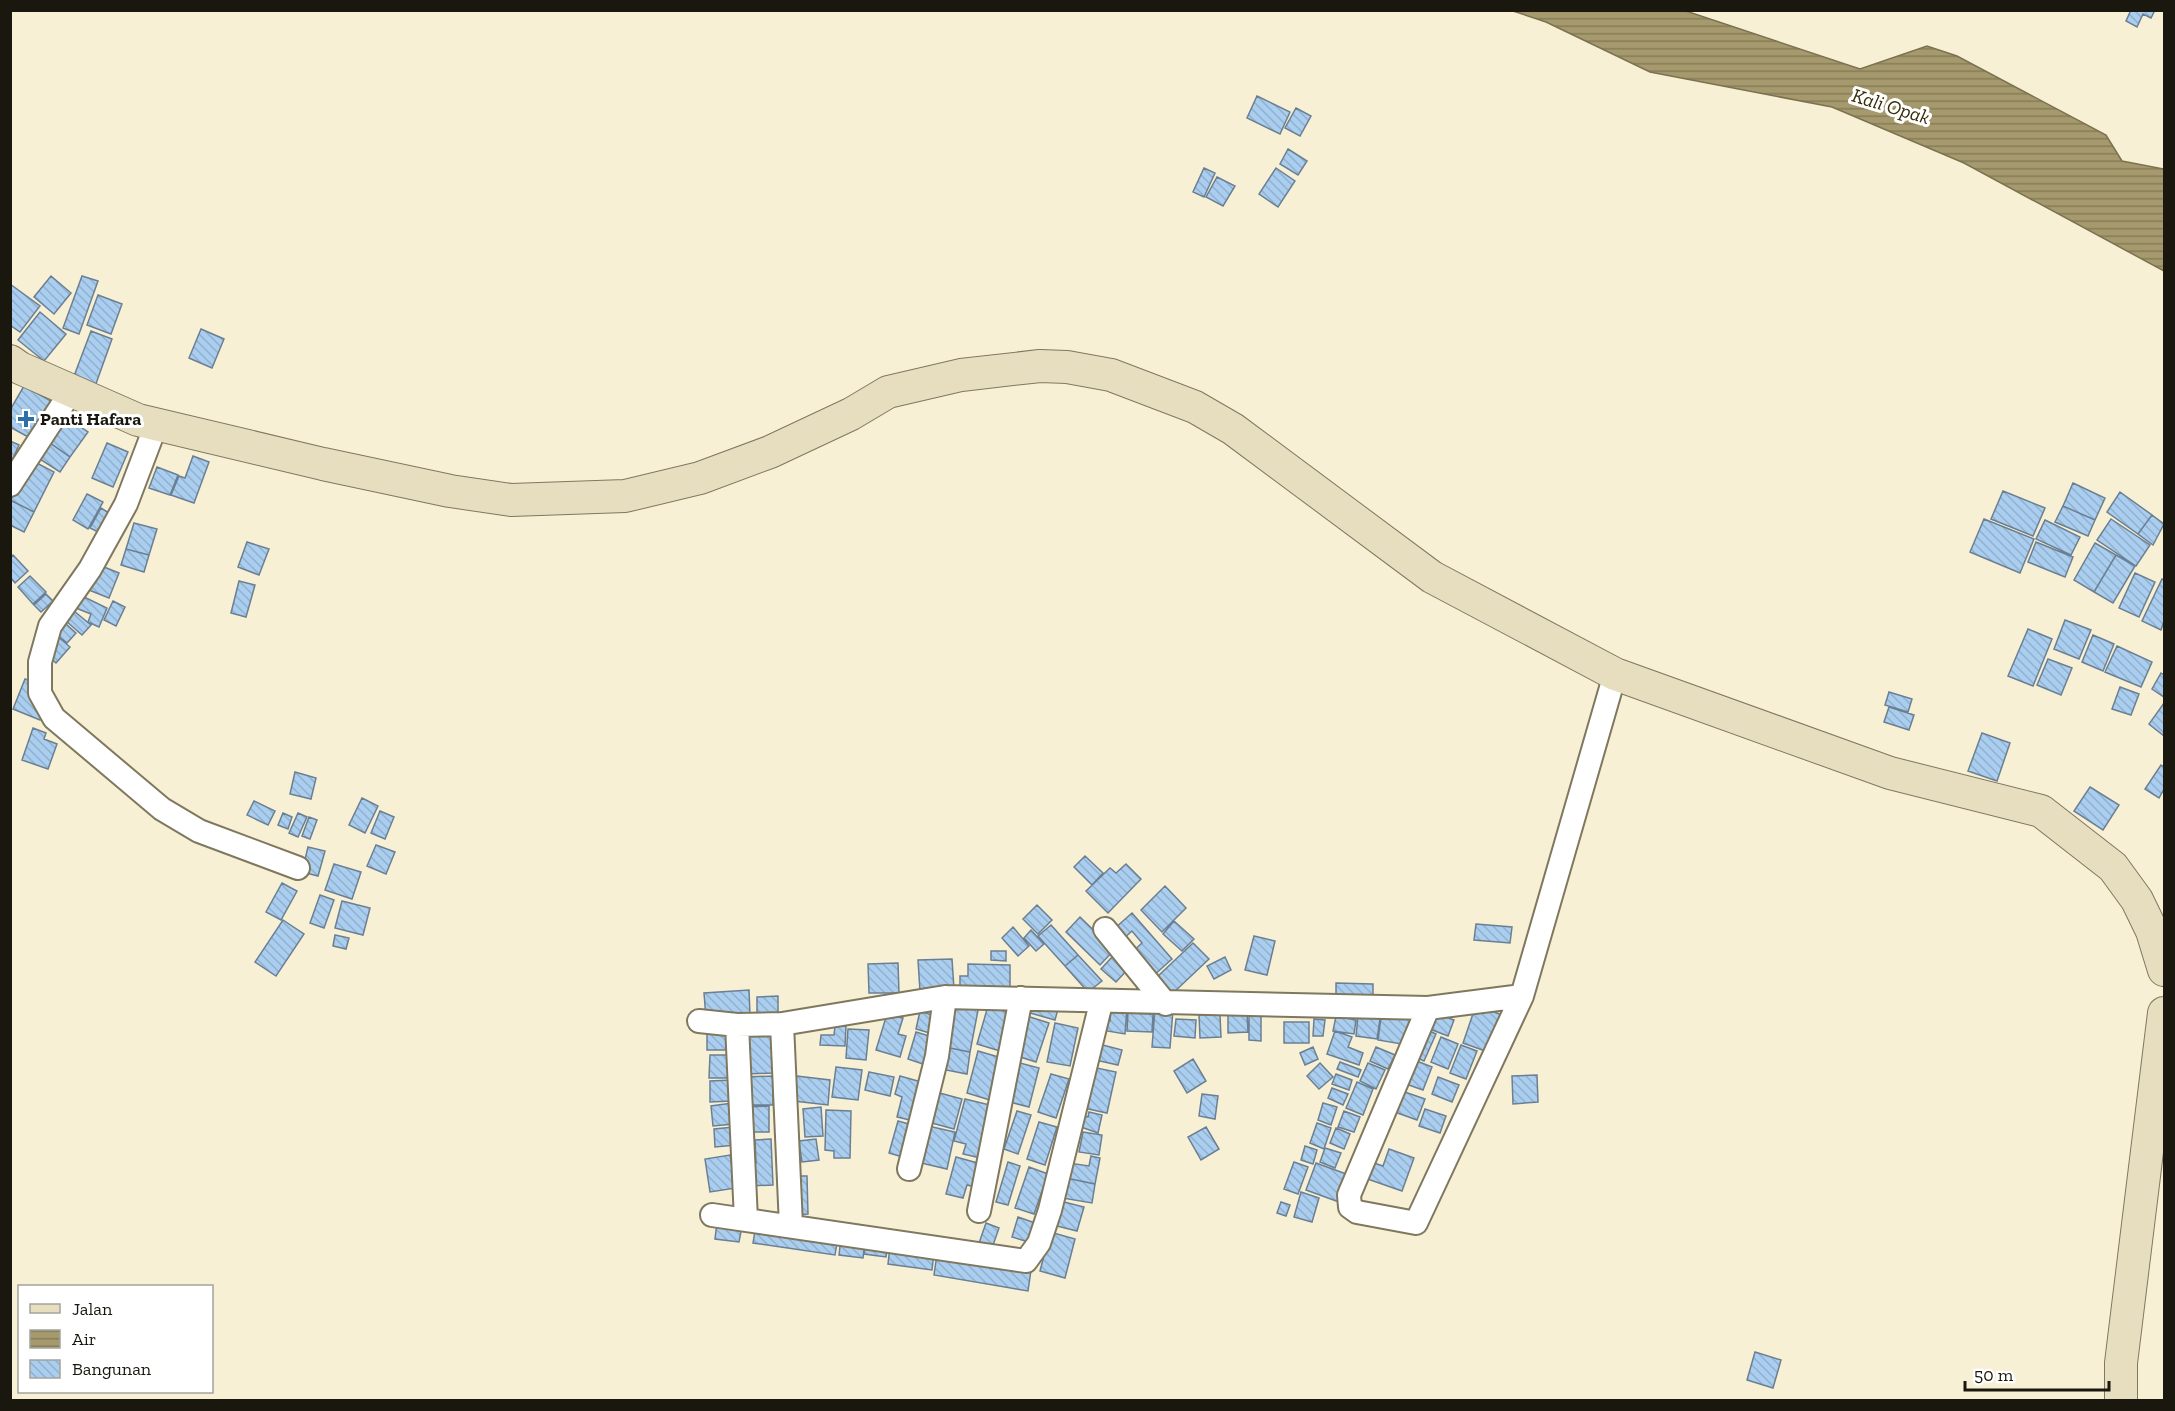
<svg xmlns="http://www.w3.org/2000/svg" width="2175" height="1411" viewBox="0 0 2175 1411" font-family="'Zilla Slab',serif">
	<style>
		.water { fill: url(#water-rules); stroke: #7b7250; stroke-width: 1.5 }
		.building { fill: url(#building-back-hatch); stroke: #6b7f92; stroke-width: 1.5 }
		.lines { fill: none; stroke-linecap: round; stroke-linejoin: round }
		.street-casing { stroke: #7f785f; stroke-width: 26 }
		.secondary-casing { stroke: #7f785f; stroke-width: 34 }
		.street { stroke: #fff; stroke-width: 22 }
		.secondary { stroke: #e6debf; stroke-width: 32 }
		.poi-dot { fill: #2e6fa5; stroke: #fff; stroke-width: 2 }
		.labels { text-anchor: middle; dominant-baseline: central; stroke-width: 6; stroke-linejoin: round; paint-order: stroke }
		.poi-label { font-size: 18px; font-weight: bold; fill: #1a180e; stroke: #fff; text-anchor: start }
		.water-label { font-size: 20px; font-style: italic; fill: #352b05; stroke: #fff }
	</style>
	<defs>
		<pattern id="water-rules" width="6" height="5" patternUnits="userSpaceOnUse" patternTransform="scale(1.5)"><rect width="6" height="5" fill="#a5996d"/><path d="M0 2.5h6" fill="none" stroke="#867c58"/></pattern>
		<pattern id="building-back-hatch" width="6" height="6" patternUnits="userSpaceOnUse" patternTransform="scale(1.5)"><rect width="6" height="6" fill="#aacef0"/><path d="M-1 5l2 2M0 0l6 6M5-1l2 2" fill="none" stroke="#92b0cd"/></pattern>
	</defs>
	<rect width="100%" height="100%" fill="#f8f0d4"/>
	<path class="water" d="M 1513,11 L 1686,11 L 1860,69 L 1927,46 L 1957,56 L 2106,135 L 2122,161 L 2164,169 L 2164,271 L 1964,163 L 1832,107 L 1650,72 L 1546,22 Z"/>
	<path class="building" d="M 2131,10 L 2155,10 L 2151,18 L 2143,14 L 2137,27 L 2126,21 Z
		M 1257,96 L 1290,112 L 1280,134 L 1247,118 Z
		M 1296,108 L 1311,116 L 1300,136 L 1285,128 Z
		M 1288,149 L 1307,161 L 1298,175 L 1280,164 Z
		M 1204,168 L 1215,173 L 1204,197 L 1193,192 Z
		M 1276,168 L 1295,181 L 1278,207 L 1259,194 Z
		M 1217,177 L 1235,186 L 1223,206 L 1206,197 Z
		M 51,276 L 71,293 L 54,314 L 34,297 Z
		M 82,276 L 98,281 L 79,334 L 63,328 Z
		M 10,284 L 40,306 L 20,332 L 10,325 Z
		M 98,295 L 122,304 L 111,334 L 87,325 Z
		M 40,312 L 66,334 L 44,361 L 18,340 Z
		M 201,329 L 224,339 L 212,368 L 189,358 Z
		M 91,331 L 112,339 L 93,392 L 71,384 Z
		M 24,386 L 51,401 L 30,438 L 10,427 L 10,410 Z
		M 60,413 L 88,432 L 70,457 L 43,438 Z
		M 43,438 L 70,457 L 60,472 L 32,454 Z
		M 10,441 L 19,445 L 10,465 Z
		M 107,443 L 128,452 L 113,487 L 92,478 Z
		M 193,456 L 209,462 L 194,503 L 171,495 L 179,476 L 185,478 Z
		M 31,460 L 54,472 L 34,512 L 10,500 Z
		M 157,467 L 178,475 L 170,495 L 149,488 Z
		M 2073,483 L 2105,498 L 2095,520 L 2063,506 Z
		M 2003,491 L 2045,508 L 2033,536 L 1991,519 Z
		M 2120,492 L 2152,515 L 2138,534 L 2107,512 Z
		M 87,494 L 103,502 L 88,529 L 73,520 Z
		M 10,500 L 34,512 L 24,532 L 10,525 Z
		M 2063,506 L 2095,520 L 2088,536 L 2055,522 Z
		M 101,508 L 114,516 L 104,535 L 90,528 Z
		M 2152,515 L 2164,524 L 2153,545 L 2138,534 Z
		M 1984,519 L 2034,539 L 2020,573 L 1970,552 Z
		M 2111,519 L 2150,545 L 2136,566 L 2097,540 Z
		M 2045,520 L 2080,537 L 2071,555 L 2036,539 Z
		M 134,523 L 157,529 L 149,555 L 126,549 Z
		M 247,542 L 269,549 L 259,575 L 238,567 Z
		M 2036,542 L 2073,557 L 2065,577 L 2028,562 Z
		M 2095,543 L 2116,555 L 2094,592 L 2074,580 Z
		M 126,549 L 149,555 L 144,572 L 121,565 Z
		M 13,555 L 28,571 L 15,583 L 10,577 L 10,558 Z
		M 2116,555 L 2135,566 L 2113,603 L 2094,592 Z
		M 99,565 L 119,573 L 109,598 L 89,590 Z
		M 2135,573 L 2155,582 L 2139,617 L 2119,608 Z
		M 30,576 L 46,592 L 33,604 L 18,587 Z
		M 2162,579 L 2164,580 L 2164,621 L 2161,630 L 2142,621 Z
		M 239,581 L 255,585 L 246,617 L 231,613 Z
		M 46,594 L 53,601 L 41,612 L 34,605 Z
		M 82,596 L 107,608 L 99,627 L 88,622 L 91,614 L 76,608 Z
		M 113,601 L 125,607 L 116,626 L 104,620 Z
		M 74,611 L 91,625 L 82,635 L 66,621 Z
		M 2065,620 L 2091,630 L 2079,659 L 2054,649 Z
		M 66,624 L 76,633 L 67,643 L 57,635 Z
		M 2028,629 L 2052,639 L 2033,686 L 2008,676 Z
		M 55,634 L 70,647 L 56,663 L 45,653 Z
		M 2093,635 L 2114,644 L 2103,671 L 2082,662 Z
		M 2117,646 L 2152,662 L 2141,687 L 2105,672 Z
		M 2048,659 L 2072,668 L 2061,695 L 2037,685 Z
		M 2161,673 L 2164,675 L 2164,697 L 2152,689 Z
		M 25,679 L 36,683 L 30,698 L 46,705 L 40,720 L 13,709 Z
		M 2120,687 L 2139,694 L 2131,715 L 2112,709 Z
		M 1889,692 L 1912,699 L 1908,712 L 1885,705 Z
		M 2164,703 L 2164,736 L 2149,724 Z
		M 1889,707 L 1914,715 L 1909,730 L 1884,722 Z
		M 33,728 L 46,733 L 44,739 L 57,744 L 48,769 L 22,760 Z
		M 1982,733 L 2010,743 L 1997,781 L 1968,771 Z
		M 2161,765 L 2164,767 L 2164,789 L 2159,798 L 2145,789 Z
		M 295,772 L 316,778 L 311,799 L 290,794 Z
		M 2090,787 L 2119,805 L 2103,830 L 2074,811 Z
		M 362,798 L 378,806 L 365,833 L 349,825 Z
		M 254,801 L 275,811 L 268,825 L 247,815 Z
		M 380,811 L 394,817 L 385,839 L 371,833 Z
		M 283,813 L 292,817 L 288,829 L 278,825 Z
		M 298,813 L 307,817 L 298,837 L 289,833 Z
		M 309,817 L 317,820 L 310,839 L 302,836 Z
		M 376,845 L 395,852 L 386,874 L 367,866 Z
		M 308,847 L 325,851 L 318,876 L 302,872 Z
		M 1085,856 L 1103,873 L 1092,885 L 1074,867 Z
		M 334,864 L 361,872 L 352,899 L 325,890 Z
		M 1126,864 L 1141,879 L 1108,913 L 1086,891 L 1110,868 L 1116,873 Z
		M 282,883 L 297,891 L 281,920 L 266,912 Z
		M 1165,886 L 1186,908 L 1162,932 L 1141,910 Z
		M 320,895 L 334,900 L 324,928 L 310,923 Z
		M 342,901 L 370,908 L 363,935 L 335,928 Z
		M 1037,905 L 1052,920 L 1038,934 L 1023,919 Z
		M 1132,913 L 1172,959 L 1152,977 L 1131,953 L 1142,943 L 1132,931 L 1123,939 L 1114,929 Z
		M 1080,917 L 1114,950 L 1100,965 L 1066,932 Z
		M 283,920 L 304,934 L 276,976 L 255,962 Z
		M 1174,921 L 1194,939 L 1182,951 L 1163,934 Z
		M 1476,924 L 1512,927 L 1510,943 L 1474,940 Z
		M 1051,925 L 1078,955 L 1065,966 L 1038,936 Z
		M 1013,927 L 1029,946 L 1018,956 L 1002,938 Z
		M 1031,930 L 1044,944 L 1036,951 L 1024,938 Z
		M 335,935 L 349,938 L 346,949 L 333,946 Z
		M 1254,936 L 1275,941 L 1267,975 L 1245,970 Z
		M 1193,943 L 1209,959 L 1171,995 L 1156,978 Z
		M 991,951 L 1006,951 L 1006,961 L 991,960 Z
		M 1078,955 L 1102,981 L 1088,992 L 1065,966 Z
		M 1113,956 L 1128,969 L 1116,982 L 1101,969 Z
		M 1225,957 L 1231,970 L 1214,979 L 1207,966 Z
		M 952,959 L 954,989 L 920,991 L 918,960 Z
		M 898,963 L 899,993 L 869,993 L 868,964 Z
		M 968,964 L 1010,965 L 1010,987 L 960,986 L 960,976 L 968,976 Z
		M 1336,983 L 1373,984 L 1373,999 L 1336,999 Z
		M 749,990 L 750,1015 L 706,1018 L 704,993 Z
		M 778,996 L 778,1015 L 757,1015 L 757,997 Z
		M 1027,1000 L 1058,1009 L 1055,1020 L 1023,1011 Z
		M 953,1001 L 979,1005 L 970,1052 L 945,1047 Z
		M 1476,1005 L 1502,1015 L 1488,1052 L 1463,1043 Z
		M 988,1006 L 1011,1013 L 1000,1051 L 977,1044 Z
		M 1111,1007 L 1127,1008 L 1125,1034 L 1101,1030 L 1102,1020 L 1110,1021 Z
		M 1249,1007 L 1261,1007 L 1261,1041 L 1249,1040 Z
		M 1155,1009 L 1173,1010 L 1170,1048 L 1152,1047 Z
		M 1382,1010 L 1411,1014 L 1407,1045 L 1378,1040 Z
		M 920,1011 L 932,1015 L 936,1035 L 916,1029 Z
		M 1432,1012 L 1454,1020 L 1448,1036 L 1427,1028 Z
		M 1128,1013 L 1153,1014 L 1152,1032 L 1127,1031 Z
		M 1228,1013 L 1247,1013 L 1248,1032 L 1228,1033 Z
		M 887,1014 L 903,1018 L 898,1034 L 906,1036 L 900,1057 L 876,1050 Z
		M 1199,1015 L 1220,1015 L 1221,1037 L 1200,1038 Z
		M 1027,1016 L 1049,1023 L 1036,1062 L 1014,1055 Z
		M 1336,1016 L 1356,1020 L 1354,1034 L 1333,1031 Z
		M 1358,1016 L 1380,1019 L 1377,1039 L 1356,1036 Z
		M 1176,1019 L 1196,1020 L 1195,1038 L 1174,1036 Z
		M 1314,1019 L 1325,1020 L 1323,1036 L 1313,1036 Z
		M 1284,1022 L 1309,1022 L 1309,1043 L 1284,1043 Z
		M 1055,1023 L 1078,1028 L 1070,1066 L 1047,1062 Z
		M 835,1026 L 846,1026 L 845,1046 L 820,1045 L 821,1035 L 834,1035 Z
		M 729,1028 L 729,1050 L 707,1050 L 707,1029 Z
		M 772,1028 L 773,1073 L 745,1074 L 743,1030 Z
		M 1422,1028 L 1436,1034 L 1424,1061 L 1411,1055 Z
		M 848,1029 L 869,1030 L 866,1060 L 846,1058 Z
		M 1335,1031 L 1352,1037 L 1348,1047 L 1363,1053 L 1359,1065 L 1327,1054 Z
		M 916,1032 L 939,1039 L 934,1057 L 926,1054 L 923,1064 L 908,1059 Z
		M 1441,1037 L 1458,1044 L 1448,1069 L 1431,1062 Z
		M 1095,1043 L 1122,1050 L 1118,1065 L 1091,1059 Z
		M 1461,1045 L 1477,1051 L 1466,1079 L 1450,1073 Z
		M 945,1047 L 970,1052 L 967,1074 L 941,1069 Z
		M 1313,1047 L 1318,1059 L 1305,1065 L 1300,1053 Z
		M 1376,1047 L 1395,1055 L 1388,1069 L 1370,1061 Z
		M 978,1051 L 1002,1058 L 990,1100 L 967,1093 Z
		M 710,1055 L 731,1055 L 731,1078 L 709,1078 Z
		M 1193,1059 L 1206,1081 L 1187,1093 L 1174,1071 Z
		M 1414,1060 L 1432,1067 L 1423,1090 L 1406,1084 Z
		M 1016,1062 L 1039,1068 L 1029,1107 L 1006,1101 Z
		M 1340,1062 L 1361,1070 L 1358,1077 L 1337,1069 Z
		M 1320,1063 L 1333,1077 L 1319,1089 L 1307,1076 Z
		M 1368,1063 L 1385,1070 L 1376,1089 L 1360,1081 Z
		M 1087,1066 L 1116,1072 L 1107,1113 L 1079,1107 Z
		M 836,1067 L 862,1070 L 858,1100 L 832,1097 Z
		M 869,1072 L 894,1077 L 890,1096 L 865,1090 Z
		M 1051,1074 L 1069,1079 L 1056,1118 L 1038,1112 Z
		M 1336,1074 L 1352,1080 L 1349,1090 L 1332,1084 Z
		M 788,1075 L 830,1080 L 828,1105 L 785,1100 Z
		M 1537,1075 L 1538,1102 L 1513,1104 L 1512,1076 Z
		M 773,1076 L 773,1105 L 744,1105 L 744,1077 Z
		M 900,1076 L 925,1083 L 914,1121 L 897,1117 L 902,1097 L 895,1094 Z
		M 1438,1077 L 1459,1085 L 1452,1102 L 1432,1094 Z
		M 731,1080 L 731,1101 L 710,1102 L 710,1081 Z
		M 1357,1082 L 1373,1089 L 1363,1115 L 1346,1108 Z
		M 1332,1088 L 1348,1094 L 1343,1105 L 1328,1098 Z
		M 1399,1090 L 1425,1099 L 1417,1120 L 1392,1111 Z
		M 936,1092 L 962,1099 L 954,1129 L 928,1122 Z
		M 1202,1094 L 1218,1096 L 1215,1119 L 1199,1116 Z
		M 965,1099 L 994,1106 L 981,1158 L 963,1154 L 966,1144 L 954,1141 Z
		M 732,1103 L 734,1124 L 713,1126 L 711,1106 Z
		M 1323,1103 L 1337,1107 L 1331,1125 L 1318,1120 Z
		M 769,1106 L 769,1132 L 744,1132 L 743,1107 Z
		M 821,1107 L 823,1136 L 805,1137 L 803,1109 Z
		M 1425,1109 L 1446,1116 L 1440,1133 L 1419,1126 Z
		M 826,1110 L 851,1111 L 850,1158 L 834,1158 L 834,1151 L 825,1150 Z
		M 1017,1111 L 1031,1115 L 1018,1154 L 1004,1149 Z
		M 1344,1111 L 1360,1117 L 1354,1132 L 1338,1127 Z
		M 1089,1112 L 1102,1115 L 1098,1133 L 1078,1126 L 1081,1116 L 1088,1117 Z
		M 898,1121 L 916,1126 L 906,1158 L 889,1153 Z
		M 1039,1122 L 1057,1127 L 1045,1165 L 1027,1159 Z
		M 1317,1123 L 1331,1128 L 1324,1149 L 1310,1143 Z
		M 928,1126 L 955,1132 L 947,1169 L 921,1163 Z
		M 734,1127 L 736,1145 L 715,1147 L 714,1129 Z
		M 1206,1127 L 1219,1149 L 1201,1160 L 1188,1137 Z
		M 1336,1128 L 1350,1134 L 1344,1149 L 1330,1143 Z
		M 1083,1132 L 1102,1135 L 1099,1155 L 1079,1152 Z
		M 771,1139 L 773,1185 L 747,1186 L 746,1163 L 756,1163 L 755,1140 Z
		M 816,1139 L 819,1160 L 802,1162 L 799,1141 Z
		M 1305,1146 L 1317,1150 L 1313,1164 L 1301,1160 Z
		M 1325,1148 L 1341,1153 L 1335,1168 L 1320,1162 Z
		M 1389,1149 L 1414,1158 L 1402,1191 L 1359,1176 L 1365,1160 L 1383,1166 Z
		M 730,1155 L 736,1188 L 710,1192 L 705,1159 Z
		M 1091,1156 L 1100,1158 L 1095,1184 L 1066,1178 L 1069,1163 L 1089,1166 Z
		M 956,1157 L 985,1165 L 979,1188 L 967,1185 L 963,1198 L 946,1194 Z
		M 1008,1162 L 1020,1166 L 1008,1205 L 996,1202 Z
		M 1294,1162 L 1308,1167 L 1298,1194 L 1284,1189 Z
		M 1316,1163 L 1349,1175 L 1339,1202 L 1306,1190 Z
		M 1029,1167 L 1048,1174 L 1034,1214 L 1015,1208 Z
		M 792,1176 L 807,1176 L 808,1214 L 793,1215 Z
		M 1066,1178 L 1095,1184 L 1092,1203 L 1062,1198 Z
		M 1301,1192 L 1319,1198 L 1312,1222 L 1294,1217 Z
		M 1060,1201 L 1084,1207 L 1077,1231 L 1053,1225 Z
		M 1281,1202 L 1290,1205 L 1286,1216 L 1277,1213 Z
		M 1018,1217 L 1038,1224 L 1032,1243 L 1012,1237 Z
		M 717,1222 L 742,1226 L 739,1242 L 715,1239 Z
		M 986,1223 L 999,1228 L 992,1248 L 979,1243 Z
		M 756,1225 L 838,1237 L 835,1255 L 753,1243 Z
		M 1050,1232 L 1075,1239 L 1065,1278 L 1040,1271 Z
		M 841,1238 L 865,1241 L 863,1258 L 839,1255 Z
		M 866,1240 L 888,1244 L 886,1257 L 864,1254 Z
		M 890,1246 L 934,1252 L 932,1270 L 888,1264 Z
		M 937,1254 L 1031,1270 L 1028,1291 L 934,1275 Z
		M 1755,1352 L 1781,1360 L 1773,1388 L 1747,1380 Z"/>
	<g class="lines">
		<g class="street-casing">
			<path id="street" d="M 156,425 L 126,504 L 90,569 L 50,626 L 40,662 L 40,693 L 54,718 L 162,809 L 199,831 L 298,868
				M 10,485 L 72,390
				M 1105,929 L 1166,1004
				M 1428,1008 L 1349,1195 L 1350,1207 L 1357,1212 L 1416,1223 L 1522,996 L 1615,674
				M 699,1021 L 737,1025 L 782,1024 L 945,997 L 1428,1008 L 1522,996
				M 782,1024 L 791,1226
				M 737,1025 L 746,1220
				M 909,1169 L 937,1056 L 945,997
				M 979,1211 L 1021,998
				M 712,1215 L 1026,1261 L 1039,1243 L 1050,1210 L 1101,1003"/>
		</g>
		<g class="secondary-casing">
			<path id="secondary" d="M 10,361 L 20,368 L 138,420 L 323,464 L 450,491 L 511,500 L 625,496 L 700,478 L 770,452 L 851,414 L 888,392 L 961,375 L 1040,366 L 1067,367 L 1111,375 L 1195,407 L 1233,429 L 1432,577 L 1615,674 L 1890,773 L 2041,811 L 2113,867 L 2137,900 L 2152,931 L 2164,970
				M 2121,1400 L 2121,1363 L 2164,1013"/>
		</g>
		<use href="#street" class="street"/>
		<use href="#secondary" class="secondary"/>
	</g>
	<path class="poi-dot" d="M23 410h6v6h6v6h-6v6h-6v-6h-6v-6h6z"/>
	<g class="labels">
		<g class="poi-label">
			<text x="40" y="419">Panti Hafara</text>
		</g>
		<g class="water-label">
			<text transform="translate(1891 106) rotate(17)">Kali Opak</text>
		</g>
	</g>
	<rect width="2175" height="1411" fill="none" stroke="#1a180e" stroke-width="24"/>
	<rect x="18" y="1285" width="195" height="108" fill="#ffffff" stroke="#a3a39f" stroke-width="1.5"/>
	<rect x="30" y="1304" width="30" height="9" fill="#e6debf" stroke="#a3a39f" stroke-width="1.5"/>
	<text x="72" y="1315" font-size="18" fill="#1a180e">Jalan</text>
	<rect x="30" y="1330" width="30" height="18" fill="url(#water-rules)" stroke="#a3a39f" stroke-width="1.5"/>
	<text x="72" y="1345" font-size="18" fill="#1a180e">Air</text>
	<rect x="30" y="1360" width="30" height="18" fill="url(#building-back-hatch)" stroke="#a3a39f" stroke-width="1.5"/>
	<text x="72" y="1375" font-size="18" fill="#1a180e">Bangunan</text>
	<path d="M1965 1381v9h144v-9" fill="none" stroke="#1a180e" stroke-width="3"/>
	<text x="1974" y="1381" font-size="18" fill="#1a180e" stroke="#ffffff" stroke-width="4.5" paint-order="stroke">50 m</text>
</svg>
